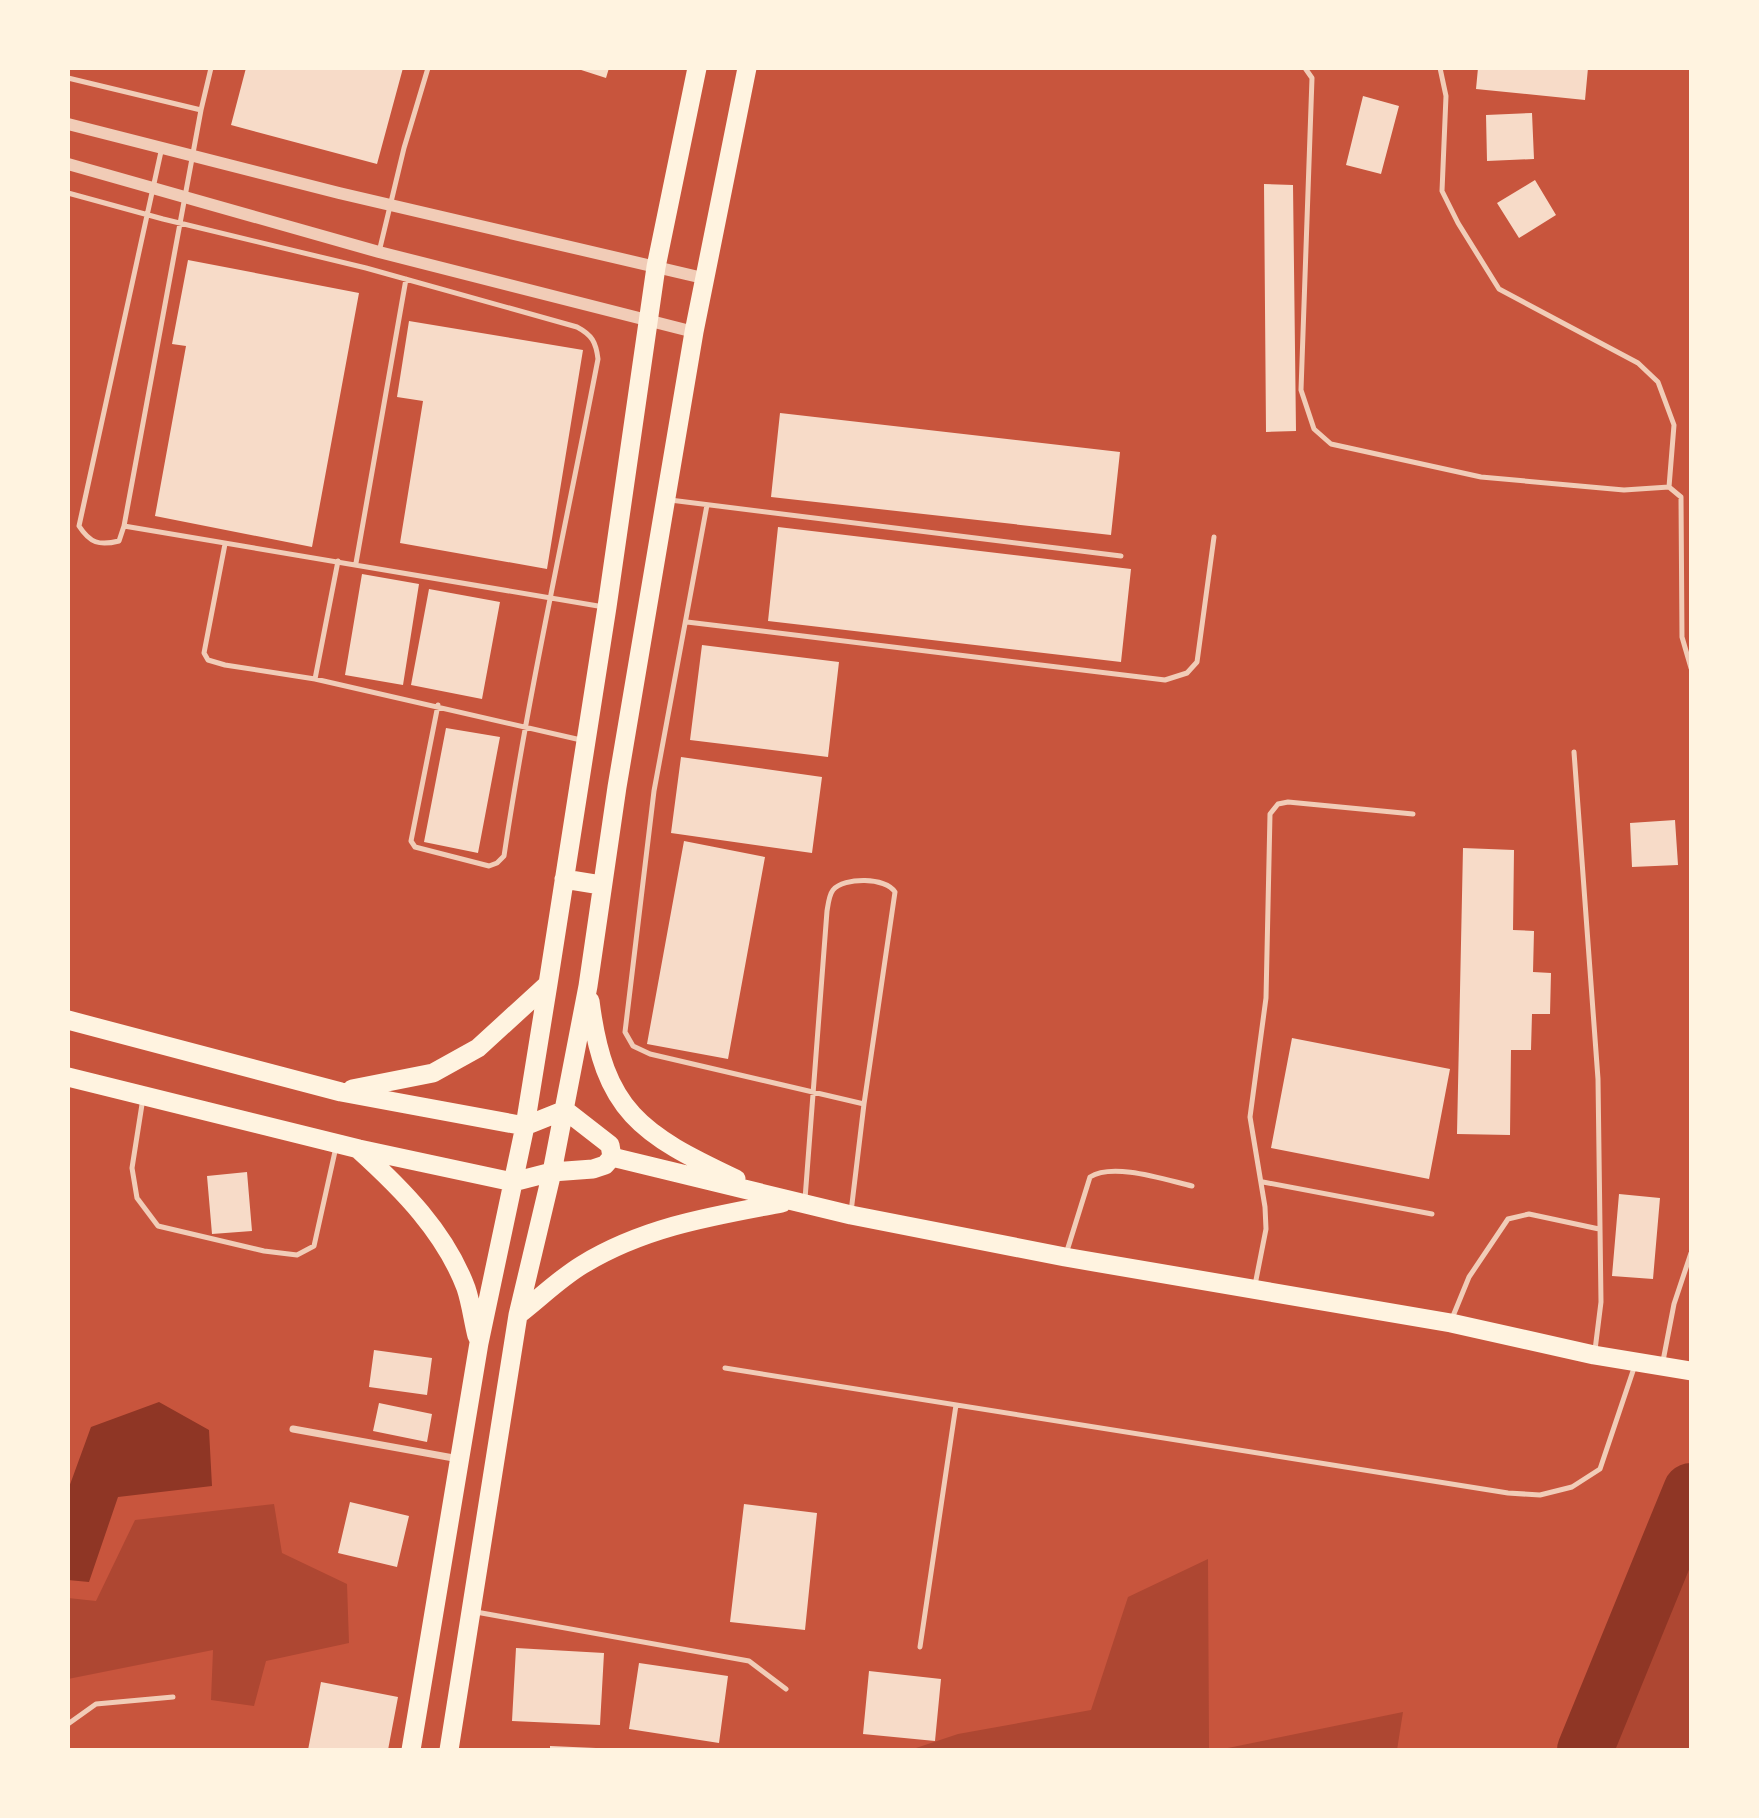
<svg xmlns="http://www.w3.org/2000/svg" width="1759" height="1818" viewBox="0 0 1759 1818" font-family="'Roboto Condensed',sans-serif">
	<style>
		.green { fill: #ae4732 }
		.water { fill: #8f3625 }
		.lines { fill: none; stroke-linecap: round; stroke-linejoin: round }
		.river { stroke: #8f3625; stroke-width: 56 }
		.building { fill: #f7dbc8 }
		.service { stroke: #f1ccb7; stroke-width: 5 }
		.minor { stroke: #f1ccb7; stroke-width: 7 }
		.tertiary { stroke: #f1ccb7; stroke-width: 12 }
		.trunk { stroke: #fff3e0; stroke-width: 19 }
	</style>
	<rect width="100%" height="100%" fill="#c8553d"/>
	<path class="green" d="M 274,1504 L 282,1553 L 347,1584 L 349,1643 L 266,1661 L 254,1706 L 211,1700 L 213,1650 L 68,1679 L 68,1598 L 96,1601 L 135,1520 Z
		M 1691,1556 L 1691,1750 L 1611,1750 Z
		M 1208,1559 L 1209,1750 L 910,1750 L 958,1734 L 1091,1710 L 1128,1597 Z
		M 1403,1712 L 1397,1750 L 1218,1750 Z"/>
	<path class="water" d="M 159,1402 L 209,1430 L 212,1486 L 118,1497 L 89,1582 L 68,1580 L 68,1490 L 91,1427 Z"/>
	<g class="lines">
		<path class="river" d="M 1585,1750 L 1691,1491"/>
	</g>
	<path class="building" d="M 246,68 L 403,68 L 377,164 L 231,125 Z
		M 575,68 L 609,68 L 606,78 Z
		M 1478,68 L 1588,68 L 1585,100 L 1476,89 Z
		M 1363,96 L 1399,106 L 1381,174 L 1346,165 Z
		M 1532,113 L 1534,159 L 1487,161 L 1486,115 Z
		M 1535,180 L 1556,215 L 1519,238 L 1497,203 Z
		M 1264,184 L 1293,185 L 1296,431 L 1266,432 Z
		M 188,260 L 359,293 L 312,547 L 155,516 L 186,346 L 172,344 Z
		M 409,321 L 583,350 L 547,569 L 400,543 L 423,401 L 397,397 Z
		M 780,413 L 1120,452 L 1111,535 L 771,497 Z
		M 778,527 L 1131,569 L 1121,662 L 768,621 Z
		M 362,574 L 419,584 L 403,685 L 345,675 Z
		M 429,589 L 500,602 L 482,699 L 411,685 Z
		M 702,645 L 839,662 L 828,757 L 690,740 Z
		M 446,728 L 500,737 L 478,853 L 424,842 Z
		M 681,757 L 822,777 L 812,853 L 671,833 Z
		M 1675,820 L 1678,865 L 1632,867 L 1630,823 Z
		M 684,841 L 765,857 L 728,1059 L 647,1044 Z
		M 1463,848 L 1514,850 L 1513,930 L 1534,931 L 1533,972 L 1551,973 L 1550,1014 L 1532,1014 L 1531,1050 L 1511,1050 L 1510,1135 L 1457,1134 Z
		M 1292,1038 L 1450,1069 L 1429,1179 L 1271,1148 Z
		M 247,1172 L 252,1231 L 212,1234 L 207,1176 Z
		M 1619,1194 L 1660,1198 L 1653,1279 L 1612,1276 Z
		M 374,1350 L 432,1358 L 427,1395 L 369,1387 Z
		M 379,1403 L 432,1414 L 427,1442 L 373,1431 Z
		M 350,1502 L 409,1516 L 397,1567 L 338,1553 Z
		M 744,1504 L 817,1513 L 805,1630 L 730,1622 Z
		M 516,1648 L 604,1653 L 600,1725 L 512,1721 Z
		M 639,1663 L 728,1676 L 719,1743 L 629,1729 Z
		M 869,1671 L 941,1679 L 935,1741 L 863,1734 Z
		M 321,1682 L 398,1697 L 388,1750 L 308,1750 Z
		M 550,1746 L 596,1748 L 596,1750 L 550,1750 Z"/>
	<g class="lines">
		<path class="service" d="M 1305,68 L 1312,78 L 1301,390 L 1314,429 L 1331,444 L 1481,477 L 1624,490 L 1669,487 L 1681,497 L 1682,637 L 1691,668
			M 1440,68 L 1446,96 L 1442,191 L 1458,223 L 1499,289 L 1638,363 L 1658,382 L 1674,425 L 1669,487
			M 68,78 L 201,110 L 211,68
			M 162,147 L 79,526 C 90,543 99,546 119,541 L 124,526 L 201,110
			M 68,193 L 163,219 L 366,268 L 577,327 C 592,335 596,342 598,359 C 566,525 529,689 504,856 L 497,863 L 489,866 L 415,847 L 411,841 L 438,705
			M 379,252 L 404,148 L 428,68
			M 670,500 L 1121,556
			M 707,505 L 654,791 L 625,1032 L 633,1046 L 650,1054 L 864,1104 L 851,1212
			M 124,526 L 604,607
			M 225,544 L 204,653 L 208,660 L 225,665 L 315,679 L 581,740
			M 356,563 L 406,279
			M 687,622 L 1165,680 L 1187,673 L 1197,662 L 1214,537
			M 315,679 L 338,561
			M 1574,752 L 1598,1079 L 1601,1302 L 1595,1350
			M 143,1098 L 132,1168 L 137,1198 L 158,1226 L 264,1251 L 297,1255 L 314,1246 L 336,1147
			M 1263,1182 L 1432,1214
			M 805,1199 L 827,911 C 828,905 829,895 833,890 C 844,877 886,877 895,892 L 864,1104
			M 1066,1254 L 1090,1177 C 1113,1162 1166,1180 1192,1186
			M 1255,1285 L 1266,1229 L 1265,1207 L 1250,1117 L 1266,998 L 1270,814 L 1278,804 L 1288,802 L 1413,814
			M 1451,1321 L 1469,1277 L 1508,1219 L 1529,1214 L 1599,1229
			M 1663,1361 L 1674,1304 L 1691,1253
			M 725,1368 L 1508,1493 L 1540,1495 L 1572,1487 L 1600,1469 L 1635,1365
			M 476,1612 L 749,1661 L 786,1689
			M 920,1647 L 956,1405
			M 68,1724 L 96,1704 L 173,1697"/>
		<path class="minor" d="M 293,1429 L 459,1459"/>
		<path class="tertiary" d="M 68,124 L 339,193 L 703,278
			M 68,164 L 379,252 L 694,332"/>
		<path class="trunk" d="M 564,879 L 601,885
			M 590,1001 C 604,1112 641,1134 736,1179
			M 68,1020 L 341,1092 L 525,1126 L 565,1110
			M 68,1077 L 359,1149 L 513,1182 L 552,1172 L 593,1169 L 605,1165 L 612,1157
			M 352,1089 L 433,1073 L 478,1048 L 548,984
			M 565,1110 L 610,1145 L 612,1157
			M 359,1150 C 402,1189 445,1232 466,1288 C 471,1303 473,1320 477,1336
			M 612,1157 L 851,1215 L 1065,1257 L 1451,1323 L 1594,1355 L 1691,1371
			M 518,1315 C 539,1299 559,1279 582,1265 C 644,1227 712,1216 782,1203
			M 411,1750 L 479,1343 L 525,1126 L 548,984 L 607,607 L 656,267 L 697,68
			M 449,1750 L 518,1315 L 552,1172 L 588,986 L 617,787 L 694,332 L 747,68"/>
	</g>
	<rect width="1759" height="1818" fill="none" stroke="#fff3e0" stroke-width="140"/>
</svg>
